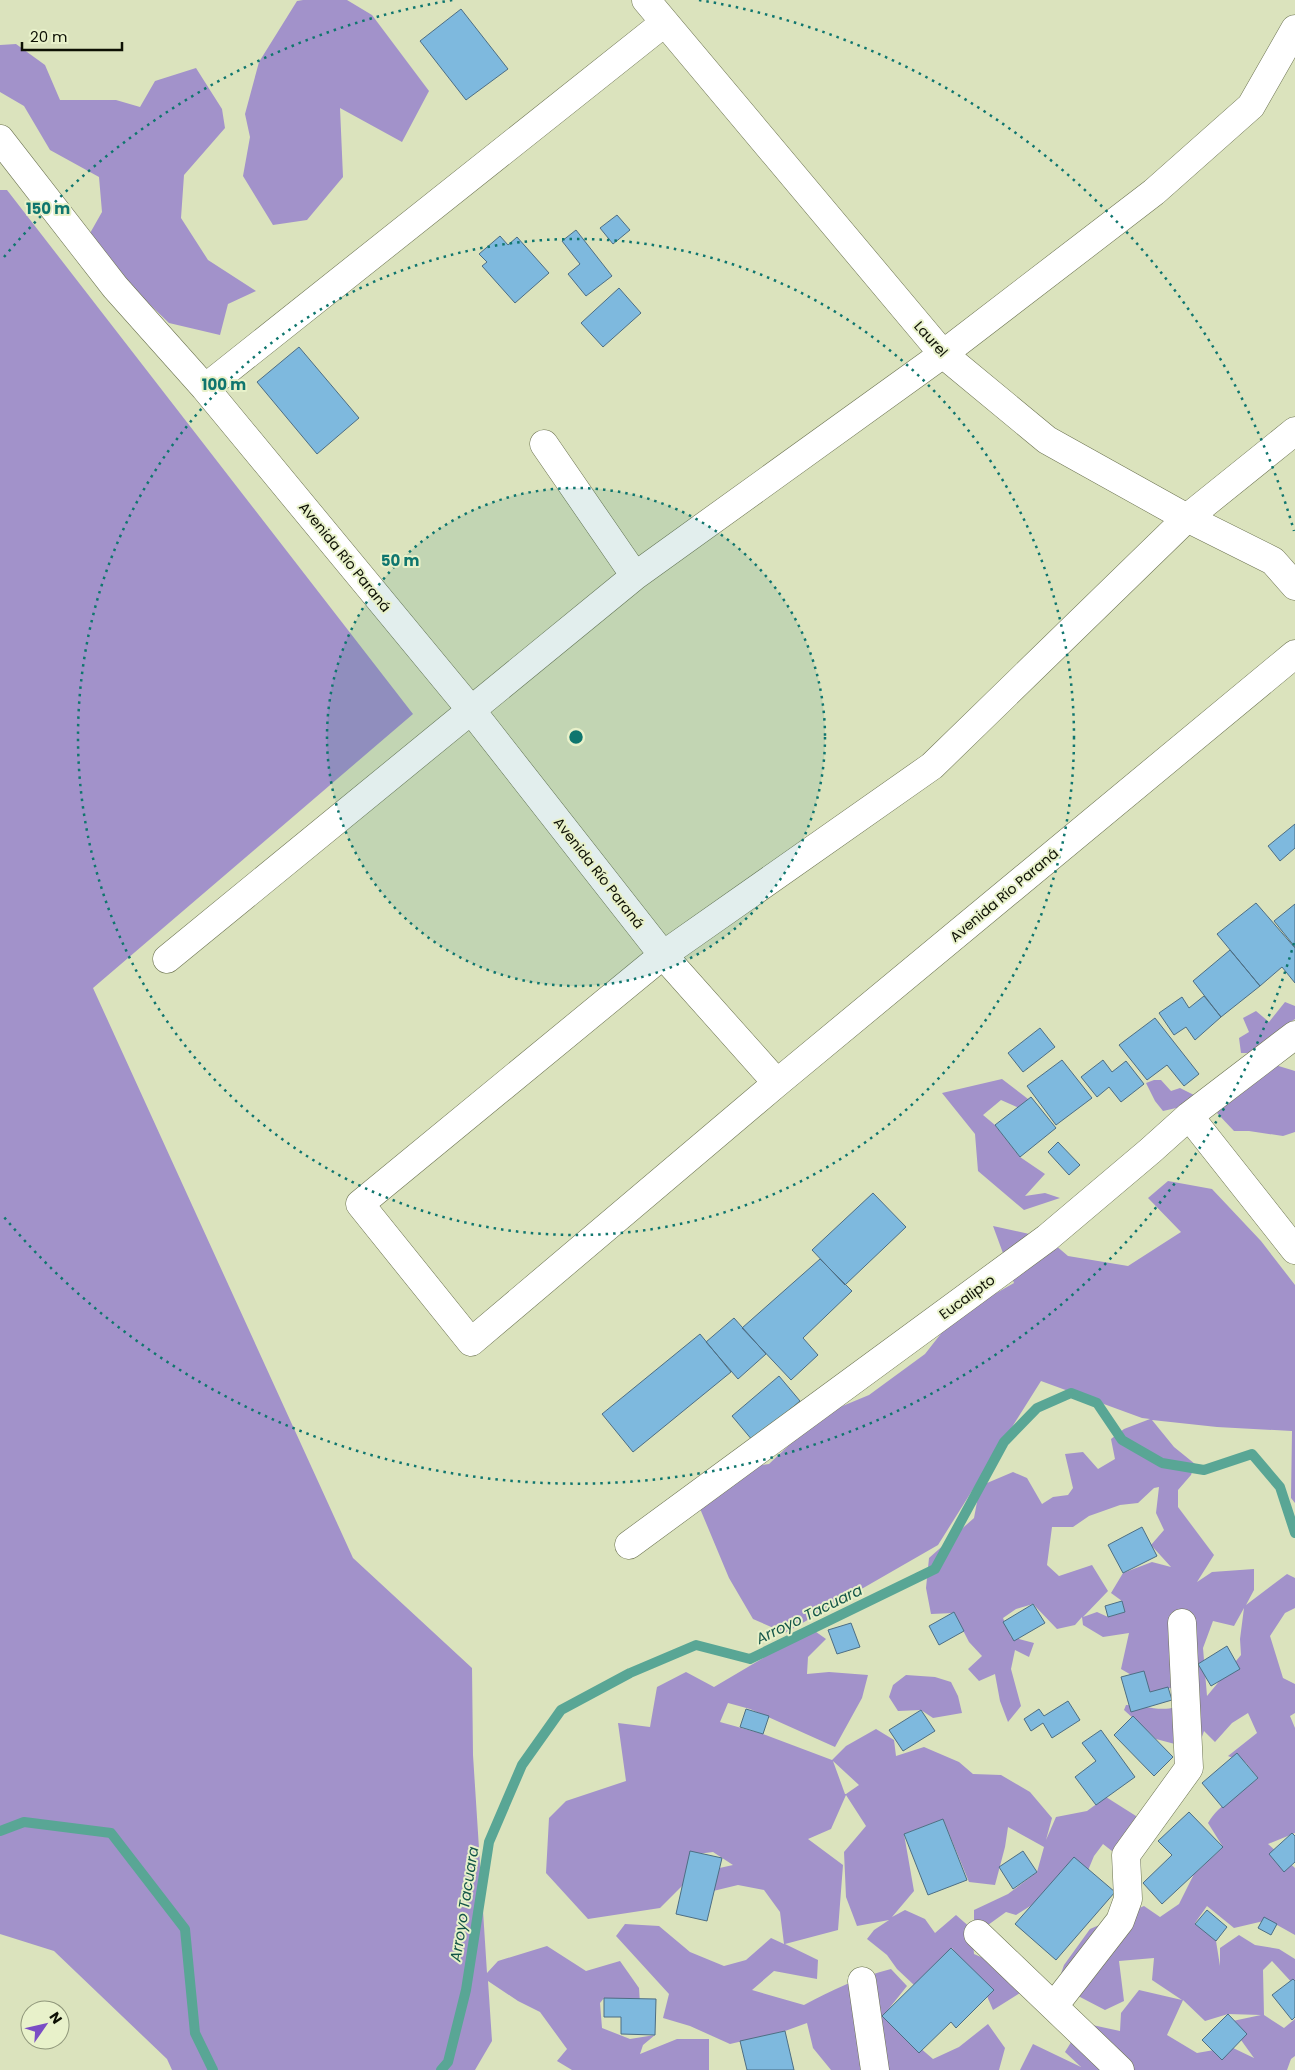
<svg xmlns="http://www.w3.org/2000/svg" width="1295" height="2070" viewBox="0 0 1295 2070" font-family="Poppins,sans-serif">
	<style>
		.forest { fill: #a292ca; fill-rule: evenodd }
		.lines { fill: none; stroke-linecap: round; stroke-linejoin: round }
		.stream { stroke: #59a695; stroke-width: 10 }
		.building { fill: #7eb9de; stroke: #4d6e84 }
		.minor-casing { stroke: #6c7351; stroke-width: 29 }
		.minor { stroke: #fff; stroke-width: 28 }
		.ring { fill: none; stroke: #0f766e; stroke-width: 2.5; stroke-dasharray: 2.5 5 }
		.labels { text-anchor: middle; dominant-baseline: central; stroke-width: 4; stroke-linejoin: round; paint-order: stroke }
		.street-label { font-size: 14px; fill: #0d1004; stroke: #e8f1ca }
		.water-label { font-size: 15px; font-style: italic; fill: #135548; stroke: #e8f1ca }
		.centre { fill: #0f766e; stroke: #e8f1ca; stroke-width: 2.5 }
		.ring-label { font-size: 15px; text-anchor: middle; font-weight: bold; fill: #0f766e; stroke: #e8f1ca; stroke-width: 4; stroke-linejoin: round; paint-order: stroke }
	</style>
	<rect width="100%" height="100%" fill="#dbe3bd"/>
	<path class="forest" d="M 303,0 L 347,0 L 372,15 L 429,91 L 402,142 L 340,108 L 343,177 L 307,220 L 273,225 L 243,176 L 250,137 L 245,114 L 259,62 L 297,1 Z
		M 16,44 L 45,65 L 60,100 L 116,100 L 140,107 L 155,81 L 196,68 L 222,109 L 225,128 L 184,175 L 181,218 L 208,260 L 256,291 L 228,304 L 220,335 L 169,323 L 85,242 L 102,212 L 99,177 L 50,150 L 24,106 L 0,92 L 0,45 Z
		M 0,190 L 7,190 L 413,714 L 93,988 L 353,1558 L 472,1668 L 473,1755 L 487,1973 L 498,1961 L 547,1946 L 586,1971 L 620,1961 L 639,1988 L 640,2004 L 604,1998 L 600,2003 L 602,2028 L 630,2039 L 655,2035 L 643,2045 L 640,2054 L 677,2039 L 709,2039 L 709,2070 L 572,2070 L 557,2061 L 567,2049 L 540,2012 L 518,2001 L 488,1981 L 492,2041 L 475,2070 L 172,2070 L 167,2059 L 54,1951 L 0,1934 Z
		M 1285,1002 L 1295,1006 L 1295,1019 C 1279,1029 1262,1055 1241,1053 L 1239,1038 L 1249,1032 L 1243,1018 L 1256,1011 L 1269,1022 Z
		M 1272,1064 L 1295,1071 L 1295,1132 L 1283,1136 L 1249,1131 L 1234,1131 L 1217,1113 Z
		M 1002,1079 L 1028,1099 L 1028,1112 L 1001,1100 L 983,1115 L 995,1125 L 1020,1157 L 1045,1174 L 1025,1196 L 1045,1193 L 1060,1198 L 1024,1210 L 978,1171 L 975,1134 L 942,1093 Z
		M 1154,1080 L 1161,1080 L 1171,1091 L 1180,1088 L 1194,1095 L 1185,1106 L 1163,1111 L 1155,1101 L 1146,1083 Z
		M 1168,1181 L 1212,1189 L 1261,1241 L 1295,1285 L 1295,1503 L 1291,1498 L 1292,1431 L 1217,1427 L 1152,1420 L 1174,1447 L 1195,1464 L 1191,1475 L 1178,1490 L 1178,1507 L 1214,1555 L 1197,1582 L 1212,1572 L 1254,1569 L 1254,1590 L 1246,1605 L 1287,1574 L 1295,1578 L 1295,1608 L 1285,1613 L 1270,1636 L 1283,1678 L 1295,1684 L 1295,1713 L 1290,1716 L 1295,1728 L 1295,1833 L 1268,1844 L 1295,1868 L 1295,1935 L 1268,1920 L 1234,1928 L 1207,1906 L 1195,1923 L 1216,1941 L 1220,1966 L 1220,1948 L 1239,1935 L 1255,1945 L 1279,1949 L 1295,1959 L 1295,1986 L 1272,1961 L 1263,1970 L 1264,2015 L 1284,2028 L 1295,2019 L 1295,2056 L 1291,2059 L 1287,2070 L 1020,2070 L 1033,2044 L 1081,2067 L 1065,2052 L 1083,2023 L 1120,2031 L 1121,2013 L 1139,1990 L 1182,2000 L 1152,1980 L 1154,1958 L 1119,1961 L 1124,2001 L 1105,2010 L 1057,1985 L 1064,1965 L 1090,1929 L 1144,1906 L 1160,1917 L 1179,1904 L 1194,1874 L 1223,1847 L 1208,1823 C 1219,1804 1241,1793 1258,1778 L 1246,1763 L 1228,1756 L 1257,1733 L 1248,1713 L 1232,1723 L 1215,1742 L 1204,1731 L 1201,1740 L 1186,1747 L 1156,1739 L 1124,1710 L 1126,1705 C 1143,1705 1159,1712 1176,1707 L 1172,1700 L 1171,1688 L 1150,1692 L 1140,1680 L 1121,1669 L 1129,1633 L 1103,1637 L 1083,1625 L 1082,1617 L 1075,1625 L 1057,1629 L 1033,1604 L 1016,1609 L 1003,1618 L 1011,1637 L 1034,1643 L 1029,1657 L 1015,1650 L 1011,1669 L 1021,1706 L 1008,1722 L 1000,1701 L 995,1674 L 979,1681 L 968,1669 L 982,1656 L 969,1642 L 954,1613 L 931,1614 L 926,1588 L 929,1558 L 974,1518 L 980,1486 L 1013,1472 L 1027,1478 L 1042,1504 L 1053,1497 L 1068,1495 L 1073,1488 L 1065,1454 L 1083,1452 L 1098,1469 L 1115,1459 L 1111,1439 L 1124,1429 L 1150,1419 L 1142,1418 L 1041,1381 L 938,1545 L 785,1633 L 753,1619 L 729,1578 L 696,1499 L 722,1471 L 769,1464 L 821,1415 L 869,1395 L 925,1354 L 954,1317 L 1014,1283 L 993,1226 L 1047,1238 L 1068,1256 L 1128,1266 L 1181,1232 L 1148,1198 ZM 1159,1487 L 1156,1513 L 1164,1530 L 1151,1545 L 1171,1567 L 1152,1562 L 1123,1573 L 1111,1593 L 1122,1601 L 1125,1612 L 1108,1617 L 1097,1612 L 1083,1617 L 1108,1591 L 1092,1565 L 1059,1576 L 1047,1565 L 1052,1527 L 1073,1527 L 1089,1516 L 1120,1505 L 1138,1503 L 1154,1488 ZM 1244,1608 L 1240,1639 L 1241,1655 L 1207,1696 L 1203,1648 L 1213,1621 L 1234,1626 ZM 1183,2000 L 1205,2021 L 1228,2014 L 1261,2015 L 1228,2022 L 1254,2058 L 1231,2047 L 1197,2053 L 1167,2035 Z
		M 812,1629 L 826,1639 L 808,1657 L 807,1674 L 829,1672 L 868,1675 L 862,1698 L 835,1747 L 750,1709 L 728,1703 L 720,1722 L 763,1734 L 832,1760 L 846,1746 L 876,1729 L 894,1740 L 896,1756 L 924,1747 L 959,1762 L 973,1774 L 1001,1775 L 1030,1792 L 1052,1818 L 1046,1840 L 1056,1817 L 1087,1811 L 1106,1797 L 1136,1816 L 1141,1840 L 1121,1858 L 1103,1844 L 1094,1856 L 1084,1880 L 1051,1893 L 1016,1915 L 1006,1912 L 988,1925 L 974,1921 L 974,1910 L 1008,1894 L 1037,1872 L 1044,1847 L 1008,1827 L 1005,1847 L 995,1885 L 969,1882 L 943,1819 L 904,1834 L 914,1891 L 892,1917 L 905,1910 L 925,1919 L 935,1933 L 956,1915 L 972,1929 L 974,1954 L 997,1964 L 1020,1993 L 993,2010 L 983,1987 L 952,1948 L 914,1985 L 897,1969 L 887,1955 L 867,1939 L 874,1930 L 889,1920 L 857,1926 L 846,1897 L 844,1852 L 866,1826 L 846,1795 L 831,1829 L 808,1839 L 843,1865 L 838,1930 L 785,1944 L 818,1960 L 817,1979 L 774,1971 L 752,1990 L 804,2005 C 832,1990 859,1977 891,1969 L 907,1986 L 883,2016 L 933,2059 L 959,2047 L 988,2024 L 1005,2048 L 999,2070 L 831,2070 L 813,2048 L 807,2023 L 785,2031 L 730,2044 L 690,2026 L 663,2018 L 669,1994 L 616,1936 L 625,1924 L 659,1926 L 690,1952 L 724,1966 L 746,1960 L 771,1938 L 784,1944 L 780,1912 L 764,1890 L 738,1885 L 709,1892 L 706,1871 L 733,1865 L 713,1852 L 697,1854 L 686,1882 L 660,1908 L 588,1919 L 546,1873 L 549,1818 L 566,1801 L 626,1781 L 618,1723 L 650,1727 L 657,1687 L 686,1672 L 714,1687 ZM 833,1761 L 859,1785 L 846,1794 L 845,1794 Z
		M 906,1675 L 935,1677 L 951,1682 L 958,1696 L 962,1713 L 933,1718 L 921,1710 L 898,1711 L 889,1697 L 893,1685 Z"/>
	<g class="lines">
		<path class="stream" d="M 0,1831 L 24,1822 L 111,1833 L 185,1929 L 195,2033 L 213,2070
			M 441,2070 L 448,2062 L 466,1990 L 489,1842 L 522,1765 L 561,1710 L 630,1673 L 696,1645 L 750,1659 L 935,1569 L 1004,1442 L 1037,1408 L 1071,1393 L 1097,1403 L 1122,1440 L 1162,1463 L 1204,1470 L 1252,1454 L 1280,1487 L 1295,1533"/>
	</g>
	<path class="building" d="M 461,9 L 508,69 L 466,100 L 420,41 Z
		M 617,215 L 630,230 L 613,244 L 600,228 Z
		M 576,230 L 612,276 L 586,296 L 568,274 L 580,264 L 562,241 Z
		M 500,236 L 508,245 L 517,237 L 549,273 L 515,303 L 482,266 L 487,262 L 479,254 Z
		M 619,288 L 641,313 L 603,347 L 581,323 Z
		M 299,347 L 359,418 L 317,454 L 257,382 Z
		M 1295,824 L 1295,848 L 1280,861 L 1268,846 Z
		M 1256,903 L 1295,948 L 1295,983 L 1282,967 L 1260,986 L 1217,934 Z
		M 1295,904 L 1295,947 L 1274,921 Z
		M 1230,950 L 1260,986 L 1221,1017 L 1193,981 Z
		M 1204,996 L 1221,1017 L 1195,1040 L 1186,1027 L 1174,1035 L 1159,1013 L 1182,997 L 1189,1008 Z
		M 1155,1018 L 1199,1074 L 1184,1086 L 1167,1065 L 1147,1080 L 1119,1045 Z
		M 1040,1028 L 1055,1047 L 1023,1072 L 1008,1053 Z
		M 1062,1060 L 1092,1098 L 1056,1125 L 1027,1086 Z
		M 1103,1060 L 1112,1072 L 1126,1061 L 1144,1084 L 1121,1102 L 1109,1087 L 1097,1097 L 1081,1077 Z
		M 1031,1097 L 1056,1128 L 1020,1157 L 995,1125 Z
		M 1058,1142 L 1080,1165 L 1069,1175 L 1048,1152 Z
		M 873,1193 L 906,1227 L 845,1285 L 812,1250 Z
		M 820,1259 L 852,1291 L 803,1338 L 818,1355 L 791,1380 L 742,1328 Z
		M 734,1318 L 766,1354 L 738,1379 L 706,1342 Z
		M 700,1334 L 731,1372 L 633,1452 L 602,1414 Z
		M 779,1376 L 800,1401 L 753,1441 L 732,1416 Z
		M 1142,1527 L 1157,1556 L 1123,1573 L 1108,1545 Z
		M 1122,1601 L 1125,1612 L 1108,1617 L 1105,1606 Z
		M 1033,1604 L 1045,1623 L 1014,1641 L 1003,1622 Z
		M 954,1612 L 964,1631 L 939,1645 L 929,1626 Z
		M 851,1623 L 860,1647 L 837,1654 L 828,1630 Z
		M 1227,1646 L 1240,1669 L 1211,1686 L 1198,1664 Z
		M 1144,1671 L 1150,1692 L 1168,1687 L 1172,1700 L 1131,1712 L 1121,1677 Z
		M 1068,1701 L 1080,1720 L 1052,1738 L 1043,1723 L 1031,1731 L 1024,1719 L 1039,1709 L 1044,1716 Z
		M 746,1709 L 769,1716 L 763,1734 L 740,1727 Z
		M 921,1710 L 935,1731 L 903,1751 L 889,1730 Z
		M 1133,1716 L 1173,1757 L 1154,1776 L 1114,1735 Z
		M 1101,1730 L 1135,1777 L 1096,1805 L 1075,1777 L 1096,1761 L 1082,1743 Z
		M 1237,1753 L 1258,1778 L 1223,1808 L 1202,1783 Z
		M 1189,1812 L 1223,1847 L 1162,1904 L 1143,1883 L 1172,1855 L 1158,1841 Z
		M 943,1819 L 967,1880 L 928,1895 L 904,1834 Z
		M 1292,1833 L 1295,1836 L 1295,1862 L 1284,1872 L 1269,1854 Z
		M 690,1851 L 722,1858 L 707,1921 L 676,1914 Z
		M 1023,1851 L 1037,1872 L 1013,1889 L 999,1867 Z
		M 1074,1857 L 1115,1892 L 1056,1960 L 1015,1924 Z
		M 1207,1910 L 1227,1927 L 1216,1941 L 1195,1924 Z
		M 1264,1917 L 1277,1924 L 1271,1935 L 1258,1928 Z
		M 951,1948 L 994,1990 L 956,2028 L 951,2022 L 919,2053 L 882,2016 Z
		M 1293,1979 L 1295,1981 L 1295,2017 L 1292,2020 L 1272,1995 Z
		M 604,1998 L 656,1999 L 655,2035 L 621,2034 L 621,2017 L 604,2017 Z
		M 1228,2014 L 1247,2034 L 1222,2060 L 1202,2040 Z
		M 785,2031 L 794,2070 L 747,2070 L 740,2041 Z"/>
	<g class="lines">
		<g class="minor-casing">
			<path id="minor" d="M 646,0 L 943,354 L 1047,440 L 1187,518 L 1273,561 L 1295,586
				M 0,139 L 115,287 L 205,388 L 471,710 L 663,955 L 777,1083
				M 205,388 L 664,23
				M 1295,431 L 1187,518 L 932,766 L 663,955 L 360,1204 L 471,1342 L 777,1083 L 1295,654
				M 544,444 L 635,576
				M 167,959 L 635,576 L 943,354 L 1154,192 L 1251,106 L 1295,29
				M 1189,1116 L 1295,1250
				M 629,1545 L 1047,1238 L 1150,1151 L 1189,1116 L 1295,1035
				M 978,1934 L 1120,2070
				M 862,1981 L 875,2070
				M 1054,2006 L 1120,1921 L 1128,1899 L 1126,1855 L 1189,1768 L 1182,1623"/>
		</g>
		<use href="#minor" class="minor"/>
	</g>
	<circle cx="576" cy="737" r="249" fill="#0f766e" fill-opacity=".12"/>
	<g class="ring">
		<circle cx="576" cy="737" r="249"/>
		<circle cx="576" cy="737" r="498"/>
		<path d="M1294 943A747 747 0 0 1 4 1217M4 257A747 747 0 0 1 453 0M699 0A747 747 0 0 1 1294 531"/>
	</g>
	<g class="labels">
		<g class="street-label">
			<text transform="translate(931 339) rotate(48)">Laurel</text>
			<text transform="translate(345 557) rotate(51)">Avenida Río Paraná</text>
			<text transform="translate(599 873) rotate(52)">Avenida Río Paraná</text>
			<text transform="translate(1004 895) rotate(-40)">Avenida Río Paraná</text>
			<text transform="translate(967 1297) rotate(-36)">Eucalipto</text>
		</g>
		<g class="water-label">
			<text transform="translate(809 1614) rotate(-26)">Arroyo Tacuara</text>
			<text transform="translate(464 1904) rotate(-81)">Arroyo Tacuara</text>
		</g>
	</g>
	<circle cx="576" cy="737" r="8" class="centre"/>
	<g class="ring-label">
		<text x="48" y="214">150 m</text>
		<text x="224" y="390">100 m</text>
		<text x="400" y="566">50 m</text>
	</g>
	<g transform="translate(45 2025) rotate(56)"><circle r="24" fill="#e8f1ca" stroke="#90977b"/>
	<path d="M0-4L9 19L0 12L-9 19Z" fill="#7a4dc5"/>
	<text y="-8" font-size="14" font-weight="bold" text-anchor="middle" fill="#0d1004">N</text>
	</g>
	<path d="M22 42v8h100v-8" fill="none" stroke="#0d1004" stroke-width="2.5"/>
	<text x="30" y="42" font-size="15" fill="#0d1004" stroke="#e8f1ca" stroke-width="4" paint-order="stroke">20 m</text>
</svg>
